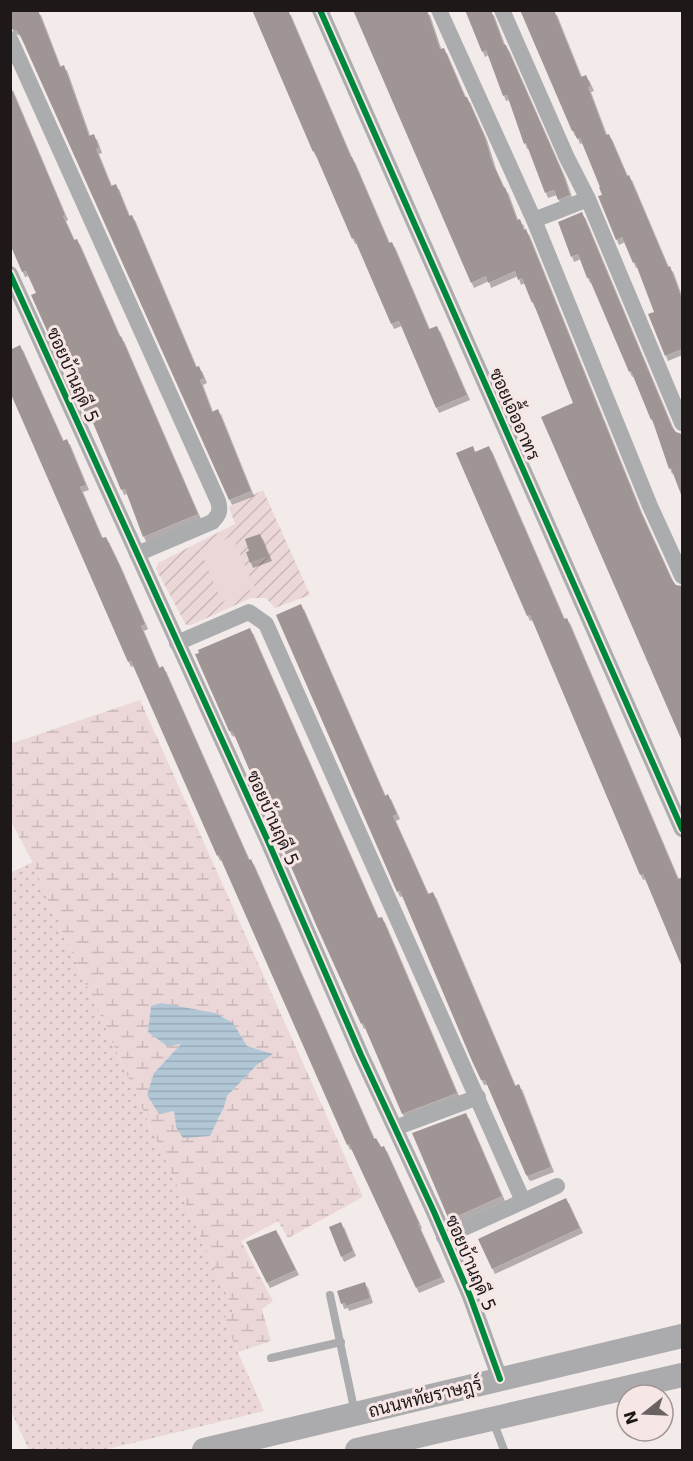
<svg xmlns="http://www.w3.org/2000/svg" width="693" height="1461" viewBox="0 0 693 1461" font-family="'DejaVu Sans',Sarabun,sans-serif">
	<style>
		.grass { fill: url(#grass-dots) }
		.wetland { fill: url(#wetland-marsh); fill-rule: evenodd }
		.garden { fill: url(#garden-furrows) }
		.pitch { fill: #ebd7d7 }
		.water { fill: url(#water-rules) }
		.building { fill: #a09595; filter: url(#shadow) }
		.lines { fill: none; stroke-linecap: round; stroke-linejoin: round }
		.service { stroke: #abacae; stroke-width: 8 }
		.minor { stroke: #abacae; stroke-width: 16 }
		.secondary { stroke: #ababae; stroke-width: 24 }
		.cycleway-casing { stroke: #f7e6e6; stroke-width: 10 }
		.cycleway { stroke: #00873e; stroke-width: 6 }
		.labels { text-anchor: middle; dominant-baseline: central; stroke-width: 6; stroke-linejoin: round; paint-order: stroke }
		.street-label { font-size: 18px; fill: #1e1918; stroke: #f7e6e6 }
	</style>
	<defs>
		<pattern id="grass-dots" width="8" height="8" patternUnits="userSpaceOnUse" patternTransform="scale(1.5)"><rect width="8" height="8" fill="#ebd7d7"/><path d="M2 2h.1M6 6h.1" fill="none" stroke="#c9b8b8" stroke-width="1.8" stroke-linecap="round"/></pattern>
		<pattern id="wetland-marsh" width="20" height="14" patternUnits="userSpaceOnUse" patternTransform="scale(1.5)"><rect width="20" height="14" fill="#ebd7d7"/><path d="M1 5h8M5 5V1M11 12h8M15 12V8" fill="none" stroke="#c9b8b8"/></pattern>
		<pattern id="garden-furrows" width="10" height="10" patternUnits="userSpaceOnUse" patternTransform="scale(1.5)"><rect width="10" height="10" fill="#ebd7d7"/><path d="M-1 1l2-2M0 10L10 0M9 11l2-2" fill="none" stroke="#c9b8b8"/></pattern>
		<pattern id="water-rules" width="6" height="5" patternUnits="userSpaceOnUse" patternTransform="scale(1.5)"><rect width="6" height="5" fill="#b2c7d6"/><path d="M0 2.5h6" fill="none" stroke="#99aab7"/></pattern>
		<filter id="shadow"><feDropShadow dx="3" dy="5" stdDeviation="0" flood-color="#0004"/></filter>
	</defs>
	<rect width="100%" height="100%" fill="#f3eaea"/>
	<path class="grass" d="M 33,862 L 47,898 L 234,1311 L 223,1319 L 264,1411 L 104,1450 L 29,1450 L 10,1409 L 10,873 Z"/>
	<path class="wetland" d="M 140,700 L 363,1197 L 288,1238 L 278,1221 L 241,1241 L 273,1301 L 262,1309 L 271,1341 L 238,1352 L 223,1319 L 234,1311 L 47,898 L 33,863 L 11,821 L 10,744 ZM 189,1010 C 225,1015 229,1015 247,1046 L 272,1054 L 257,1065 L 227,1096 L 219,1120 L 176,1127 L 174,1111 L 154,1073 L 182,1043 Z"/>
	<path class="garden" d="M 263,490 L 310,595 L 275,608 L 266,598 L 251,598 L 191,625 L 186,625 L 156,569 L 158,563 L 235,524 L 229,507 Z"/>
	<path class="pitch" d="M 232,536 L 255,588 L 222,602 L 200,550 Z"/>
	<path class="water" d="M 161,1003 L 215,1013 L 233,1023 L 247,1046 L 273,1054 L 257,1065 L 227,1096 L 224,1107 L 210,1136 L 183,1138 L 176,1127 L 174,1111 L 159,1114 L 147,1095 L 154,1073 L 181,1044 L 167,1046 L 148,1032 L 151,1006 Z"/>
	<path class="building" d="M 10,10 L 38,10 L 60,67 L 64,65 L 89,136 L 94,134 L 99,148 L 96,149 L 111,186 L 116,184 L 129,216 L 132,215 L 196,367 L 199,366 L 204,378 L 200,380 L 212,412 L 218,409 L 251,491 L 229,500 L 20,35 L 16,30 L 10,29 Z
		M 252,10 L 288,10 L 351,157 L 352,157 L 389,243 L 392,242 L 429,329 L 437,326 L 467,395 L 436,408 L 399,321 L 391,324 L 354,238 L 352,239 L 314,151 L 313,152 Z
		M 353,10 L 427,10 L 440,49 L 444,48 L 465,97 L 467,97 L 484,135 L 493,164 L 504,188 L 505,187 L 517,220 L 520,219 L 524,230 L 526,229 L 640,510 L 672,580 L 676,585 L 682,586 L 682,741 L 541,417 L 573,403 L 533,302 L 532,303 L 522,278 L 518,280 L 515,271 L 488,283 L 486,276 L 471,283 Z
		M 465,10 L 491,10 L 504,45 L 506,45 L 563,174 L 570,195 L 558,200 L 554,190 L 545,193 L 526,143 L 524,144 L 507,95 L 503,96 L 486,50 L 482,52 Z
		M 520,10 L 554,10 L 581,77 L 586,75 L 591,86 L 588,87 L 606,135 L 609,134 L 627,176 L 629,175 L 668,267 L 670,266 L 682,299 L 682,349 L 665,356 L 648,314 L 654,312 L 635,262 L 633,263 L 622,237 L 616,240 L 598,196 L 602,195 L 599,187 L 600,187 L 580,138 L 577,139 L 574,131 L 572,131 Z
		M 10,85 L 65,215 L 63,216 L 74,240 L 77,239 L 120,337 L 121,336 L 198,514 L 143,537 L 125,489 L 121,490 L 91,418 L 88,419 L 82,406 L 87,404 L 75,378 L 52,331 L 48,333 L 31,295 L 36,293 L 26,271 L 22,272 L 10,244 Z
		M 582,212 L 672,427 L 676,432 L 682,434 L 682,497 L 671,468 L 669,469 L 652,419 L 651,420 L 631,371 L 629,372 L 589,278 L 587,278 L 578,254 L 571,257 L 558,222 Z
		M 20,345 L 63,441 L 67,439 L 74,456 L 86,485 L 80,487 L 102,538 L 106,537 L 119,564 L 145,624 L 141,626 L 159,668 L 163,666 L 249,860 L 251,859 L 374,1139 L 376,1138 L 381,1147 L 384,1146 L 419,1223 L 418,1224 L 442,1277 L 416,1288 L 349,1144 L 347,1145 L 219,855 L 217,856 L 131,661 L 128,662 L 10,392 L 10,350 Z
		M 473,446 L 475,452 L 489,446 L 564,619 L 567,618 L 678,879 L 682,877 L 682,967 L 643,874 L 640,875 L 530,615 L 527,616 L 456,453 Z
		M 260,534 L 269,556 L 250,563 L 246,552 L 249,551 L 245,539 Z
		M 301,604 L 385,796 L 388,794 L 397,814 L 393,816 L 428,894 L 433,892 L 515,1086 L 519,1084 L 551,1167 L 528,1176 L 526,1175 L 485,1080 L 481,1080 L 472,1061 L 400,891 L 397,892 L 276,615 Z
		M 250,628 L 378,918 L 382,917 L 457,1093 L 402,1114 L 363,1023 L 361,1024 L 317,927 L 233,732 L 229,731 L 201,668 L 195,654 L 199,653 L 198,650 Z
		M 466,1113 L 502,1196 L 449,1220 L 412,1133 Z
		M 566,1198 L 580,1228 L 492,1269 L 478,1239 Z
		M 341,1222 L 353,1251 L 341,1257 L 329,1227 Z
		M 276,1230 L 296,1270 L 267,1283 L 246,1242 Z
		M 365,1282 L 370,1298 L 346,1306 L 345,1303 L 341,1304 L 337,1291 Z"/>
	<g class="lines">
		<path class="service" d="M 330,1295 L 355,1413
			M 271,1358 L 341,1342
			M 493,1421 L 504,1450"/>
		<path class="minor" d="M 320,10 L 682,829
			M 439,10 L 534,220 L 650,506 L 682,576
			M 502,10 L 567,158 L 588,199 L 682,423
			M 10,39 L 218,501 C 221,511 219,515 212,522 L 137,554
			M 534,220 L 588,199
			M 10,274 L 267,839 L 361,1055 L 434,1212 L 470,1296 L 500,1379
			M 177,643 L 249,612 L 266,624 L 523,1201
			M 395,1128 L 478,1097
			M 444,1237 L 557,1186"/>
		<path class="secondary" d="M 204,1450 L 682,1336
			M 357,1450 L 682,1375"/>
		<g class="cycleway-casing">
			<path id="cycleway" d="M 320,10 L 682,829
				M 10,274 L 267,839 L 361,1055 L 434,1212 L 470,1296 L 500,1379"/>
		</g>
		<use href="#cycleway" class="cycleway"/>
	</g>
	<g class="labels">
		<g class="street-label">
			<text transform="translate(73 375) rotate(66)">ซอยบ้านฤดี 5</text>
			<text transform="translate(515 414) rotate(66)">ซอยเอื้ออาทร</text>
			<text transform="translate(273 818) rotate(66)">ซอยบ้านฤดี 5</text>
			<text transform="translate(471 1263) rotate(67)">ซอยบ้านฤดี 5</text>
			<text transform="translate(425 1397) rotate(-14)">ถนนหทัยราษฎร์</text>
		</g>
	</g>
	<rect width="693" height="1461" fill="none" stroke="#1e1918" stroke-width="24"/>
	<g transform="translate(645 1413) rotate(252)"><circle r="28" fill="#f7e6e6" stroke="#a09494" stroke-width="1.5"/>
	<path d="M0-4.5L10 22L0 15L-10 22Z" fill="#696262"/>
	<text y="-9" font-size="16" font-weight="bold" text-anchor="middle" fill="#1e1918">N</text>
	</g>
</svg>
